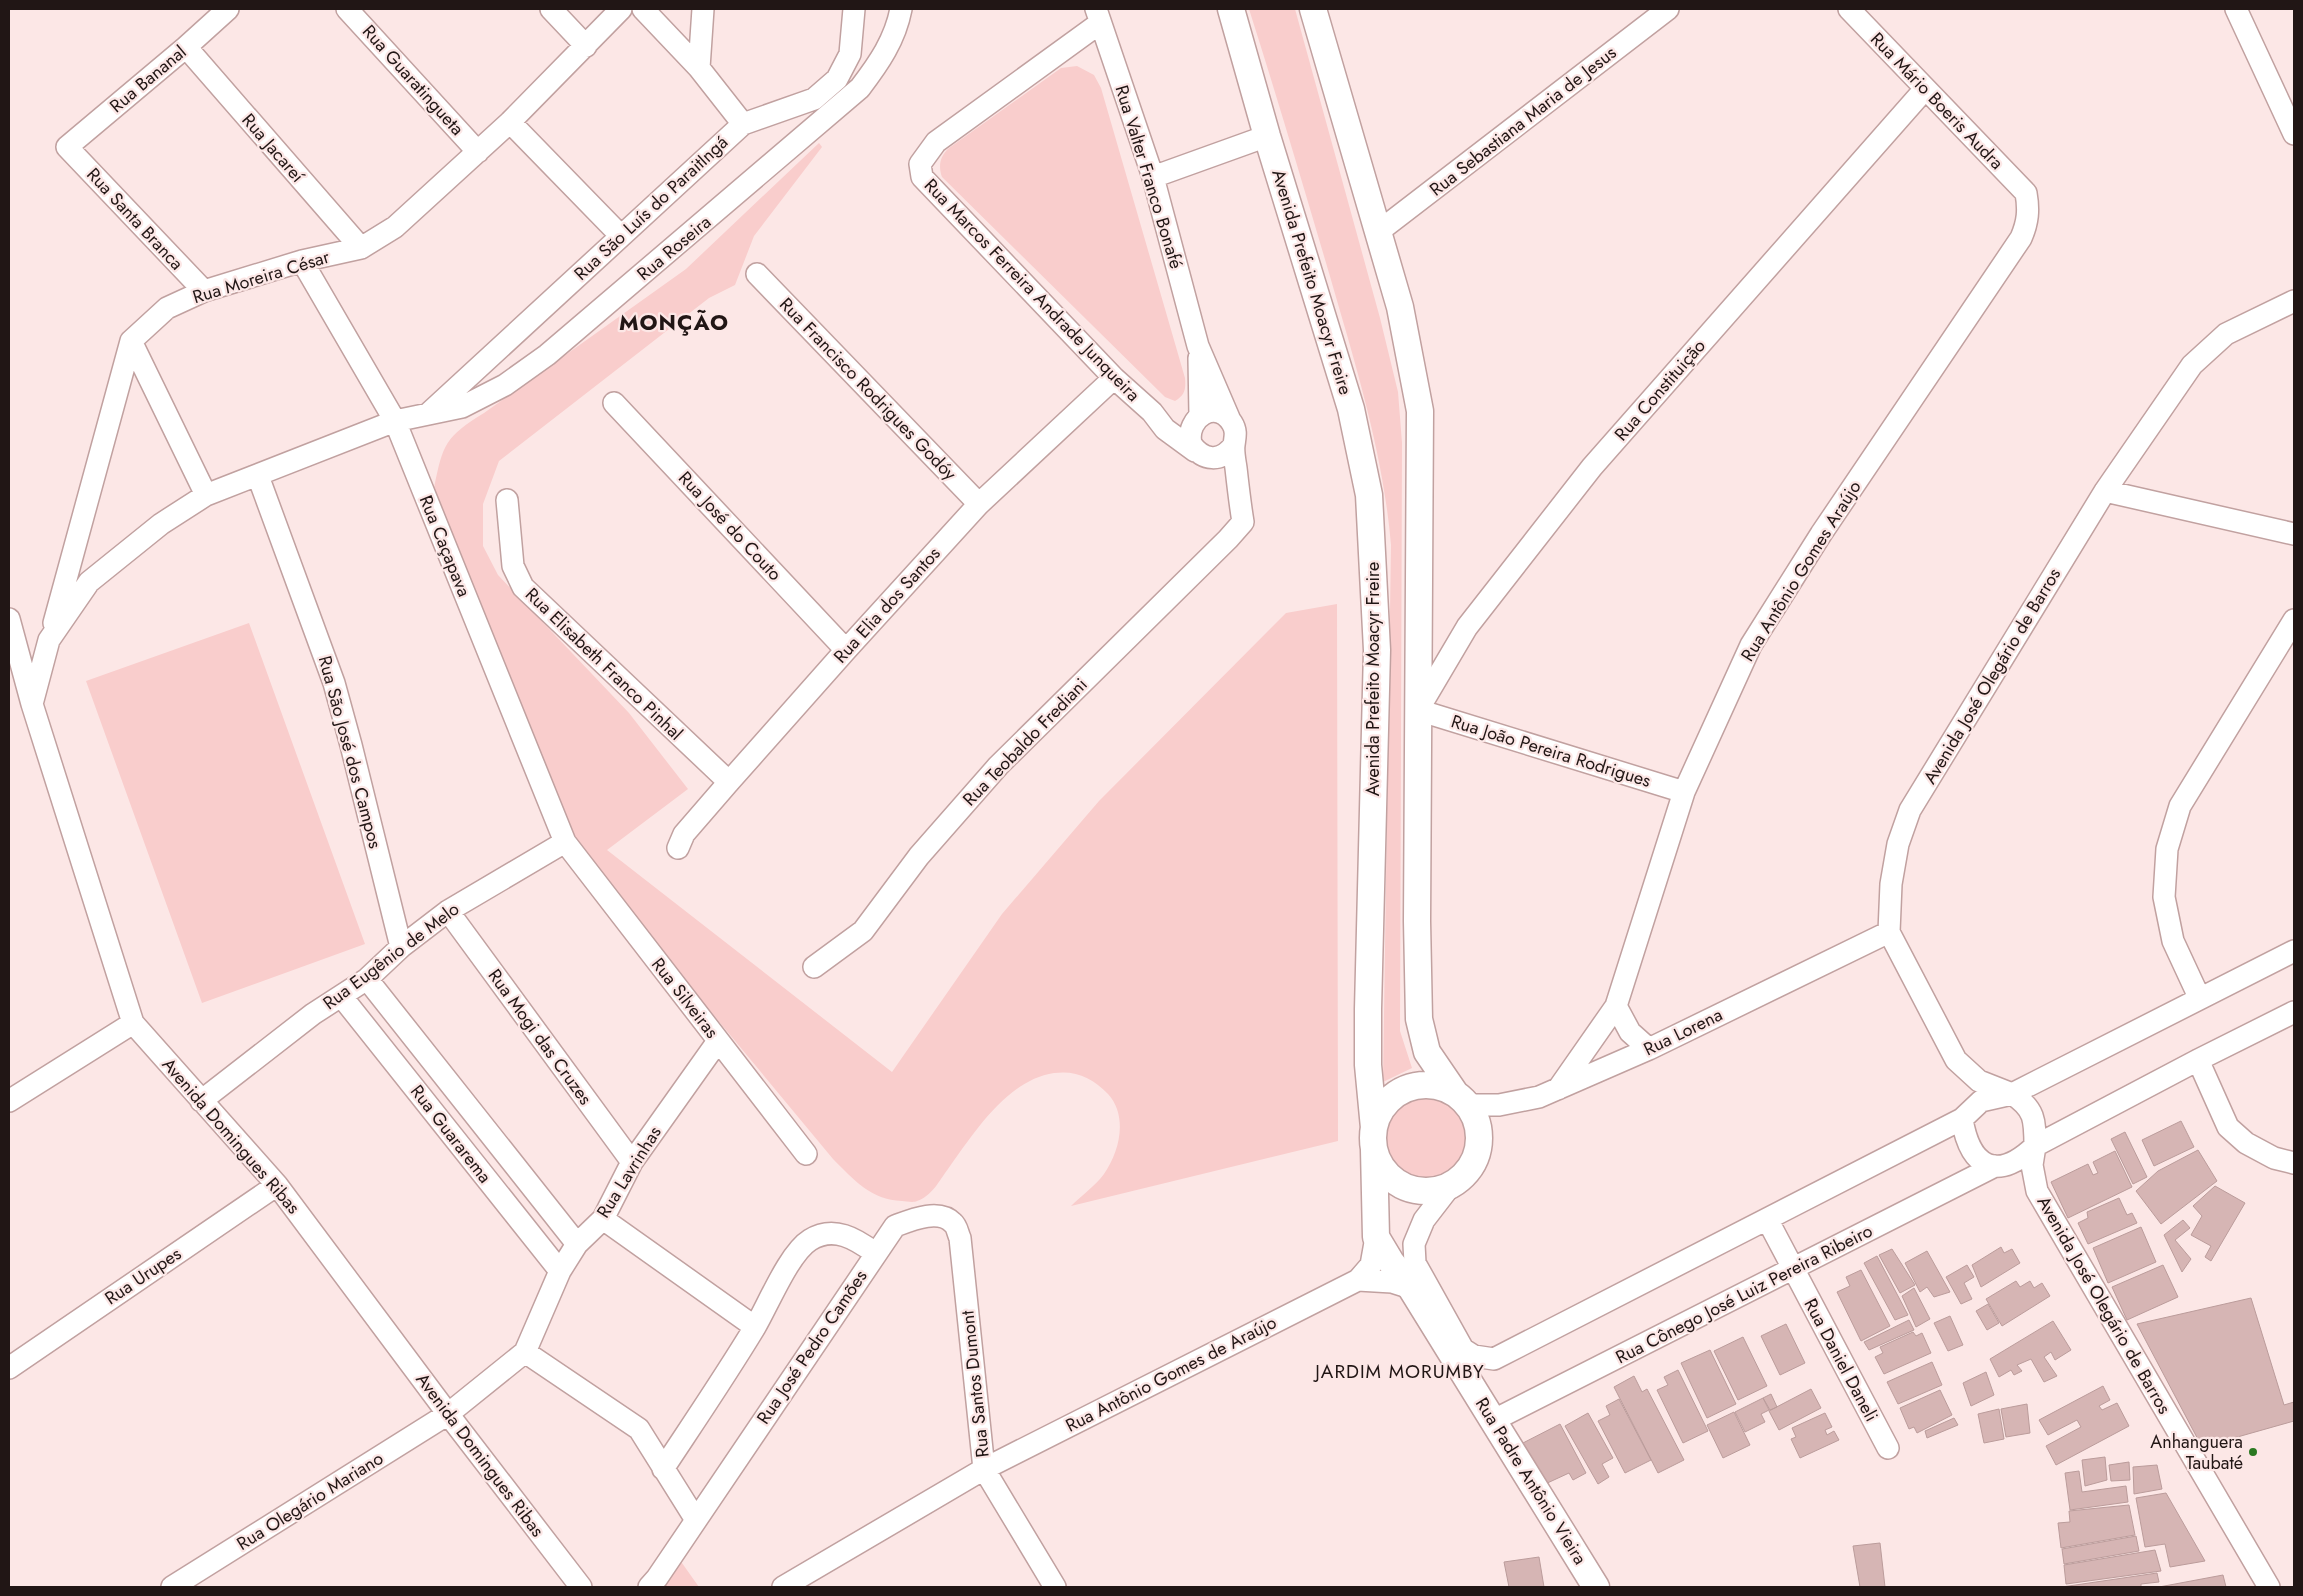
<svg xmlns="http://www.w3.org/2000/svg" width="2303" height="1596" viewBox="0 0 2303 1596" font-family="Jost,sans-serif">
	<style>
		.green { fill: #f9cdcc }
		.building { fill: #d6b5b4; stroke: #bb9c9b }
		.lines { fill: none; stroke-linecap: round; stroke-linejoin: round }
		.minor-casing { stroke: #c1a1a0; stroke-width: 24 }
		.major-casing { stroke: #c1a1a0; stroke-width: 29 }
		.minor { stroke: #fff; stroke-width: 21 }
		.major { stroke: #fff; stroke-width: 26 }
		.poi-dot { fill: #2b7921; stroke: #fce7e6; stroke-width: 2 }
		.labels { text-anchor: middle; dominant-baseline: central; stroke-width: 4.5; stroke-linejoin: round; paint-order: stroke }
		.street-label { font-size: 18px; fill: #211615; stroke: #fce7e6 }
		.poi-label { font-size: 18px; fill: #211615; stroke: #fce7e6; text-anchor: end }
		.neighbourhood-label { font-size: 19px; letter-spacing: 1px; fill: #211615; stroke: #fce7e6 }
		.district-label { font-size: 22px; font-weight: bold; letter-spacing: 1px; fill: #211615; stroke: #fce7e6 }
	</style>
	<rect width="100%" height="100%" fill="#fce7e6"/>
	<path class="green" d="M 1249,9 L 1295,9 L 1380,318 L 1398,392 L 1402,443 L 1400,1031 L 1412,1068 L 1383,1082 L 1391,545 C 1383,451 1355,363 1329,273 C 1303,185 1277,97 1249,9 Z
		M 1077,66 L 1094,75 L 1101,88 L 1185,378 C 1186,389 1185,395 1175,401 L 1165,397 L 942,177 C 938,166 940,156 949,148 L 1061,68 Z
		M 819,143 L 822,147 L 754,236 L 735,285 L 709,298 L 499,461 L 483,504 L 483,546 L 498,575 L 629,713 L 688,789 L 607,850 L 892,1072 L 1002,914 L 1099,801 L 1286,613 L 1337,604 L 1338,1141 L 1071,1206 C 1081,1196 1095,1186 1104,1174 C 1120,1151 1128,1116 1108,1094 C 1093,1078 1076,1070 1054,1073 C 1007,1080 974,1133 948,1169 C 939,1181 932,1196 917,1201 C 913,1203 906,1201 902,1201 C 871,1200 854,1180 833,1159 L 584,859 L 543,781 L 434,488 C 443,444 445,437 484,413 L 686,269 Z
		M 249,623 L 365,944 L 202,1003 L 86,681 Z
		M1380 1138a47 47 0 1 1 94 0a47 47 0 1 1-94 0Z
		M 677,1556 L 699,1587 L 654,1587 Z"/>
	<path class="building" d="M 2181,1121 L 2194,1147 L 2154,1166 L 2142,1140 Z
		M 2125,1132 L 2147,1177 L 2133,1184 L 2111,1139 Z
		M 2198,1150 L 2217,1181 L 2161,1224 L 2136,1191 L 2158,1171 Z
		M 2115,1151 L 2132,1187 L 2068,1218 L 2051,1182 L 2088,1164 L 2093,1175 L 2098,1173 L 2093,1162 Z
		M 2215,1186 L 2245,1203 L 2211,1261 L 2205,1257 L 2211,1246 L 2191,1235 L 2202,1216 L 2193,1206 Z
		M 2119,1198 L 2127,1215 L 2132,1213 L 2137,1223 L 2088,1244 L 2078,1223 L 2088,1218 L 2087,1212 Z
		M 2183,1220 L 2190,1228 L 2175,1240 L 2191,1259 L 2182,1272 L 2164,1235 Z
		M 2141,1227 L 2156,1262 L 2108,1283 L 2093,1248 Z
		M 2001,1247 L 2004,1253 L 2012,1249 L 2020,1263 L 1981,1287 L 1972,1265 Z
		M 1892,1249 L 1915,1285 L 1900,1293 L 1879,1255 Z
		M 1927,1251 L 1950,1292 L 1934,1297 L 1927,1287 L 1920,1292 L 1905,1263 Z
		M 1877,1256 L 1908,1315 L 1895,1320 L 1864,1263 Z
		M 1967,1265 L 1974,1277 L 1964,1283 L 1972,1299 L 1961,1304 L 1946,1277 Z
		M 2163,1265 L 2178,1297 L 2127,1320 L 2112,1287 Z
		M 1861,1270 L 1890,1326 L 1861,1341 L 1837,1292 L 1850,1286 L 1846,1277 Z
		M 2016,1281 L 2020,1287 L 2030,1281 L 2034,1288 L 2042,1283 L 2050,1296 L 2002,1326 L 1986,1299 Z
		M 1914,1288 L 1930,1319 L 1916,1327 L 1902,1296 Z
		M 2251,1298 L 2284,1405 L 2294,1402 L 2294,1421 L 2202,1447 L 2137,1324 Z
		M 1988,1304 L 1999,1323 L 1987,1330 L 1976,1311 Z
		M 1950,1316 L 1963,1345 L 1948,1351 L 1934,1323 Z
		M 1909,1320 L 1914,1330 L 1869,1350 L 1864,1342 Z
		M 2053,1321 L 2071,1350 L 2055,1360 L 2051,1352 L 2044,1357 L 2057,1376 L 2044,1382 L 2031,1359 L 2017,1365 L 2022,1371 L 2014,1375 L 2011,1370 L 1999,1377 L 1990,1359 Z
		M 1786,1324 L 1805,1363 L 1780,1375 L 1761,1336 Z
		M 1913,1332 L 1916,1336 L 1922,1333 L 1931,1353 L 1884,1374 L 1875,1357 L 1883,1353 L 1880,1347 Z
		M 1743,1337 L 1767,1386 L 1738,1400 L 1714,1351 Z
		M 1710,1350 L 1736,1404 L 1707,1418 L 1681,1363 Z
		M 1932,1362 L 1942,1385 L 1898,1404 L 1887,1382 Z
		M 1678,1370 L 1708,1431 L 1683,1443 L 1657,1390 L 1668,1385 L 1664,1377 Z
		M 1986,1372 L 1994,1395 L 1971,1406 L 1963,1383 Z
		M 1634,1376 L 1642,1392 L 1647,1389 L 1684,1460 L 1658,1473 L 1614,1387 Z
		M 2103,1386 L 2110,1400 L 2099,1406 L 2102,1410 L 2117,1403 L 2129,1426 L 2056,1465 L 2046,1446 L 2081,1427 L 2077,1420 L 2048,1435 L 2039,1420 Z
		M 1811,1389 L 1821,1408 L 1779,1430 L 1769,1411 Z
		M 1940,1390 L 1952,1415 L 1917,1433 L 1914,1427 L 1909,1429 L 1900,1408 Z
		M 1771,1394 L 1777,1407 L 1770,1410 L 1763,1398 Z
		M 1763,1398 L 1769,1410 L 1761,1414 L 1765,1422 L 1745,1432 L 1735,1412 Z
		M 1619,1399 L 1651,1460 L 1625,1473 L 1598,1421 L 1610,1415 L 1606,1406 Z
		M 2027,1404 L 2030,1433 L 2006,1437 L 2001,1409 Z
		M 1999,1409 L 2004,1439 L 1984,1443 L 1978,1414 Z
		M 1734,1412 L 1750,1445 L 1723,1458 L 1707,1425 Z
		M 1588,1413 L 1613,1458 L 1602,1464 L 1609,1477 L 1598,1484 L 1565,1426 Z
		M 1825,1413 L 1832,1427 L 1825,1430 L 1827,1435 L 1834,1431 L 1839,1440 L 1800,1458 L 1791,1439 L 1796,1437 L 1792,1428 Z
		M 1954,1418 L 1958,1425 L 1927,1438 L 1925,1431 Z
		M 1560,1424 L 1586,1473 L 1573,1480 L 1569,1473 L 1543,1485 L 1521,1444 Z
		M 2105,1457 L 2107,1480 L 2085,1486 L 2082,1460 Z
		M 2129,1462 L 2130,1480 L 2111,1481 L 2109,1465 Z
		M 2157,1465 L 2162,1489 L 2134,1494 L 2133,1467 Z
		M 2079,1471 L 2082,1492 L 2126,1486 L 2128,1502 L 2070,1510 L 2065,1473 Z
		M 2166,1493 L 2205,1561 L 2170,1567 L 2165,1544 L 2145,1547 L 2136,1498 Z
		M 2129,1505 L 2135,1535 L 2061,1548 L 2058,1523 L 2070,1522 L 2069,1511 Z
		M 2136,1536 L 2139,1551 L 2064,1564 L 2062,1549 Z
		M 1880,1543 L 1885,1587 L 1860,1587 L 1853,1546 Z
		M 2155,1550 L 2161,1571 L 2066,1584 L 2064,1565 Z
		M 1539,1557 L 1544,1587 L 1509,1587 L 1504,1562 Z
		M 2157,1573 L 2159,1582 L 2141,1584 L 2141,1587 L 2062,1587 Z
		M 2223,1575 L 2226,1587 L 2159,1587 Z"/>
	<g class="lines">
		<g class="minor-casing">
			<path id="minor" d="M 347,9 L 478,152
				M 551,9 L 586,46
				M 643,9 L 699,68 L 743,124
				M 1096,9 L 1153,177 L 1198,346 L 1229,418
				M 2236,9 L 2294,134
				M 1100,23 L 936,142 L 920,164 L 922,177 L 1114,378 L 1152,412 L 1165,429 L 1195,451
				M 186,47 L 361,248
				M 699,68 L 703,9
				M 510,122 L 621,236
				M 1153,177 L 1267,136
				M 1378,232 L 1668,9
				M 302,261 L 395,421 L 565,842 L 806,1154
				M 757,274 L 979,504
				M 204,291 L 67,147 L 186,47 L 228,9
				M 2294,301 L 2226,334 L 2192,365 L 2105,491 L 1910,810 L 1898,844 L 1891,884 L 1889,932 L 1956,1060 L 1979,1081 L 2012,1094 L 2294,951
				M 131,341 L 206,495
				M 1199,358 L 1200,416
				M 614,403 L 846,650
				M 428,414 L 743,124 L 814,99 L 837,79 L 850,54 L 854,9
				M 258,476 L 334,683 L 351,745 L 401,947
				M 2105,491 L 2294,534
				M 507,500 L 513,566 L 523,587 L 729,782
				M 9,619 L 32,704 L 133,1023 L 277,1185 L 448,1414 L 581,1587
				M 54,623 L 131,341 L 167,308 L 204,291 L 302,261 L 361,248 L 395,227 L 510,122 L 621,9
				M 32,704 L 49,640 L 89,582 L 161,524 L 206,495 L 395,421 L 462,407 L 505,385 L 547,355 L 860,88 C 879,63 895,40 901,9
				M 1684,792 L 1418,710 L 1467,627 L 1592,467 L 1925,89
				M 678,848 L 684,834 L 729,782 L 846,650 L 979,504 L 1114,378
				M 448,911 L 632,1162
				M 814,967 L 863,931 L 919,856 L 998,766 L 1228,539 L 1243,522 C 1240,504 1238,486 1236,468 C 1235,461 1233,452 1234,445 C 1235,437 1237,431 1232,423 C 1217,398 1185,417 1191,444 C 1203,461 1221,463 1234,445
				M 367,979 L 577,1244
				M 342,997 L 560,1271
				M 2199,997 L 2173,941 L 2164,897 L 2167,849 L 2180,806 L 2294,620
				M 1616,1006 L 1630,1032 L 1649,1049
				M 2198,1060 L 2228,1127 L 2246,1143 L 2274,1158 L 2294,1163
				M 1558,1089 L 1616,1006 L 1684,792 L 1751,645 L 1821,534 L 2021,238 C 2028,222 2029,210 2026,193 L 1849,9
				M 9,1101 L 133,1023
				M 201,1101 L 313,1014 L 367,979 L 401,947 L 448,911 L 565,842
				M 1468,1105 L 1499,1105 L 1539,1097 L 1649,1049 L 1889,932
				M 1451,1185 L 1424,1220 L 1414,1244 L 1415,1263 L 1463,1349 L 1474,1356 L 1494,1359 L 1962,1119 L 1981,1101 L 2012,1094 C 2035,1109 2035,1120 2035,1146 C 1997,1182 1970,1168 1962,1119
				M 603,1219 L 755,1327
				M 1767,1219 L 1888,1448
				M 1358,1280 L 1392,1282 L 1411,1288
				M 525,1352 L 639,1429 L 696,1520
				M 9,1368 L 277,1185
				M 1492,1421 L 1995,1166
				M 663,1469 C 694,1422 726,1375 755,1327 C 768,1305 789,1253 810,1240 C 834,1225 856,1239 875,1253
				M 172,1587 L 448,1414 L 525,1352 L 560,1271 L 577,1244 L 603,1219 L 632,1162 L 718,1041
				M 649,1587 L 657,1578 L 895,1226 C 911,1220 939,1208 953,1223 C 957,1226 958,1234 960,1238 L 984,1469 L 1055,1587
				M 783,1587 L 984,1469 L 1358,1280 L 1371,1265 L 1376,1237
				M 2269,1587 L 2037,1191 L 2032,1165 L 2035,1146 L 2198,1060 L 2294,1012"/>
		</g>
		<g class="major-casing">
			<path id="major" d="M 1231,9 L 1267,136 L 1351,409 L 1369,495 L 1377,650 L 1368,1009 L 1368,1065 L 1374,1128
				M 1313,9 L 1400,307 L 1420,411 L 1417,921 L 1419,1019 L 1427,1052 L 1455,1093
				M1373 1138a53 53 0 1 1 106 0a53 53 0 1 1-106 0Z
				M 1374,1150 L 1376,1237 L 1391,1262 L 1411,1288 L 1596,1587"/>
		</g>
		<use href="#minor" class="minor"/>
		<use href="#major" class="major"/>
	</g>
	<circle class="poi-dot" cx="2253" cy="1452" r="5"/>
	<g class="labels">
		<g class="street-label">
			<text transform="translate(148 79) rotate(-40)">Rua Bananal</text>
			<text transform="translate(413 80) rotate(48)">Rua Guaratingueta</text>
			<text transform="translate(1937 101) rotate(46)">Rua Mário Boeris Audra</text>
			<text transform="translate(1523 121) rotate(-38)">Rua Sebastiana Maria de Jesus</text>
			<text transform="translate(273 148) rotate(49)">Rua Jacareí</text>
			<text transform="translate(1149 177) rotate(73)">Rua Valter Franco Bonafé</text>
			<text transform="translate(651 208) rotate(-43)">Rua São Luís do ParaitIngá</text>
			<text transform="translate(135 219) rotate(47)">Rua Santa Branca</text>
			<text transform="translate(674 248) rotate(-40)">Rua Roseira</text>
			<text transform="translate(261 277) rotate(-17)">Rua Moreira César</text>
			<text transform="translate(1312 282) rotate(73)">Avenida Prefeito Moacyr Freire</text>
			<text transform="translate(1032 290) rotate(46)">Rua Marcos Ferreira Andrade Junqueira</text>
			<text transform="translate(868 389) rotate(46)">Rua Francisco Rodrigues Godóy</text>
			<text transform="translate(1660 390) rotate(-49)">Rua Constituição</text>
			<text transform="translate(730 526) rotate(47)">Rua José do Couto</text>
			<text transform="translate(445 546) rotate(68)">Rua Caçapava</text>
			<text transform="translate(1801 571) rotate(-58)">Rua Antônio Gomes Araújo</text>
			<text transform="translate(887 605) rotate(-48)">Rua Elia dos Santos</text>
			<text transform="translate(604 664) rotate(44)">Rua Elisabeth Franco Pinhal</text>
			<text transform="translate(1992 676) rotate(-59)">Avenida José Olegário de Barros</text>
			<text transform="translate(1373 679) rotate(-90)">Avenida Prefeito Moacyr Freire</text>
			<text transform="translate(1025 742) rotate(-46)">Rua Teobaldo Frediani</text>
			<text transform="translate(1551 751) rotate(17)">Rua João Pereira Rodrigues</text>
			<text transform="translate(350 752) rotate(75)">Rua São José dos Campos</text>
			<text transform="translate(391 956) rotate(-37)">Rua Eugênio de Melo</text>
			<text transform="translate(685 998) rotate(52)">Rua Silveiras</text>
			<text transform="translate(1683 1032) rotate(-26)">Rua Lorena</text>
			<text transform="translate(540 1037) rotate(54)">Rua Mogi das Cruzes</text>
			<text transform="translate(451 1134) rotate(52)">Rua Guararema</text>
			<text transform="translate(231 1136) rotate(49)">Avenida Domingues Ribas</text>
			<text transform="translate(629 1172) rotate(-58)">Rua Lavrinhas</text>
			<text transform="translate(143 1276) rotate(-34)">Rua Urupes</text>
			<text transform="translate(1744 1294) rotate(-27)">Rua Cônego José Luiz Pereira Ribeiro</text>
			<text transform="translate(2104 1305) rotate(60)">Avenida José Olegário de Barros</text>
			<text transform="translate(812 1347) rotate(-56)">Rua José Pedro Camões</text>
			<text transform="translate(1841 1360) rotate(62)">Rua Daniel Daneli</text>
			<text transform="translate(1171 1374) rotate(-27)">Rua Antônio Gomes de Araújo</text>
			<text transform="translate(975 1384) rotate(-96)">Rua Santos Dumont</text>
			<text transform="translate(480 1455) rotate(53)">Avenida Domingues Ribas</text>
			<text transform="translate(1531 1481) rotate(58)">Rua Padre Antônio Vieira</text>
			<text transform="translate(310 1501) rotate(-32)">Rua Olegário Mariano</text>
		</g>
		<g class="poi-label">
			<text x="2243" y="1442">Anhanguera<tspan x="2243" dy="21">Taubaté</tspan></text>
		</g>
		<g class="neighbourhood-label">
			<text x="1400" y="1371">JARDIM MORUMBY</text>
		</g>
		<g class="district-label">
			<text x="674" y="322">MONÇÃO</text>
		</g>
	</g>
	<rect width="2303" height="1596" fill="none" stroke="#211615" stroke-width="20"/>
</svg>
